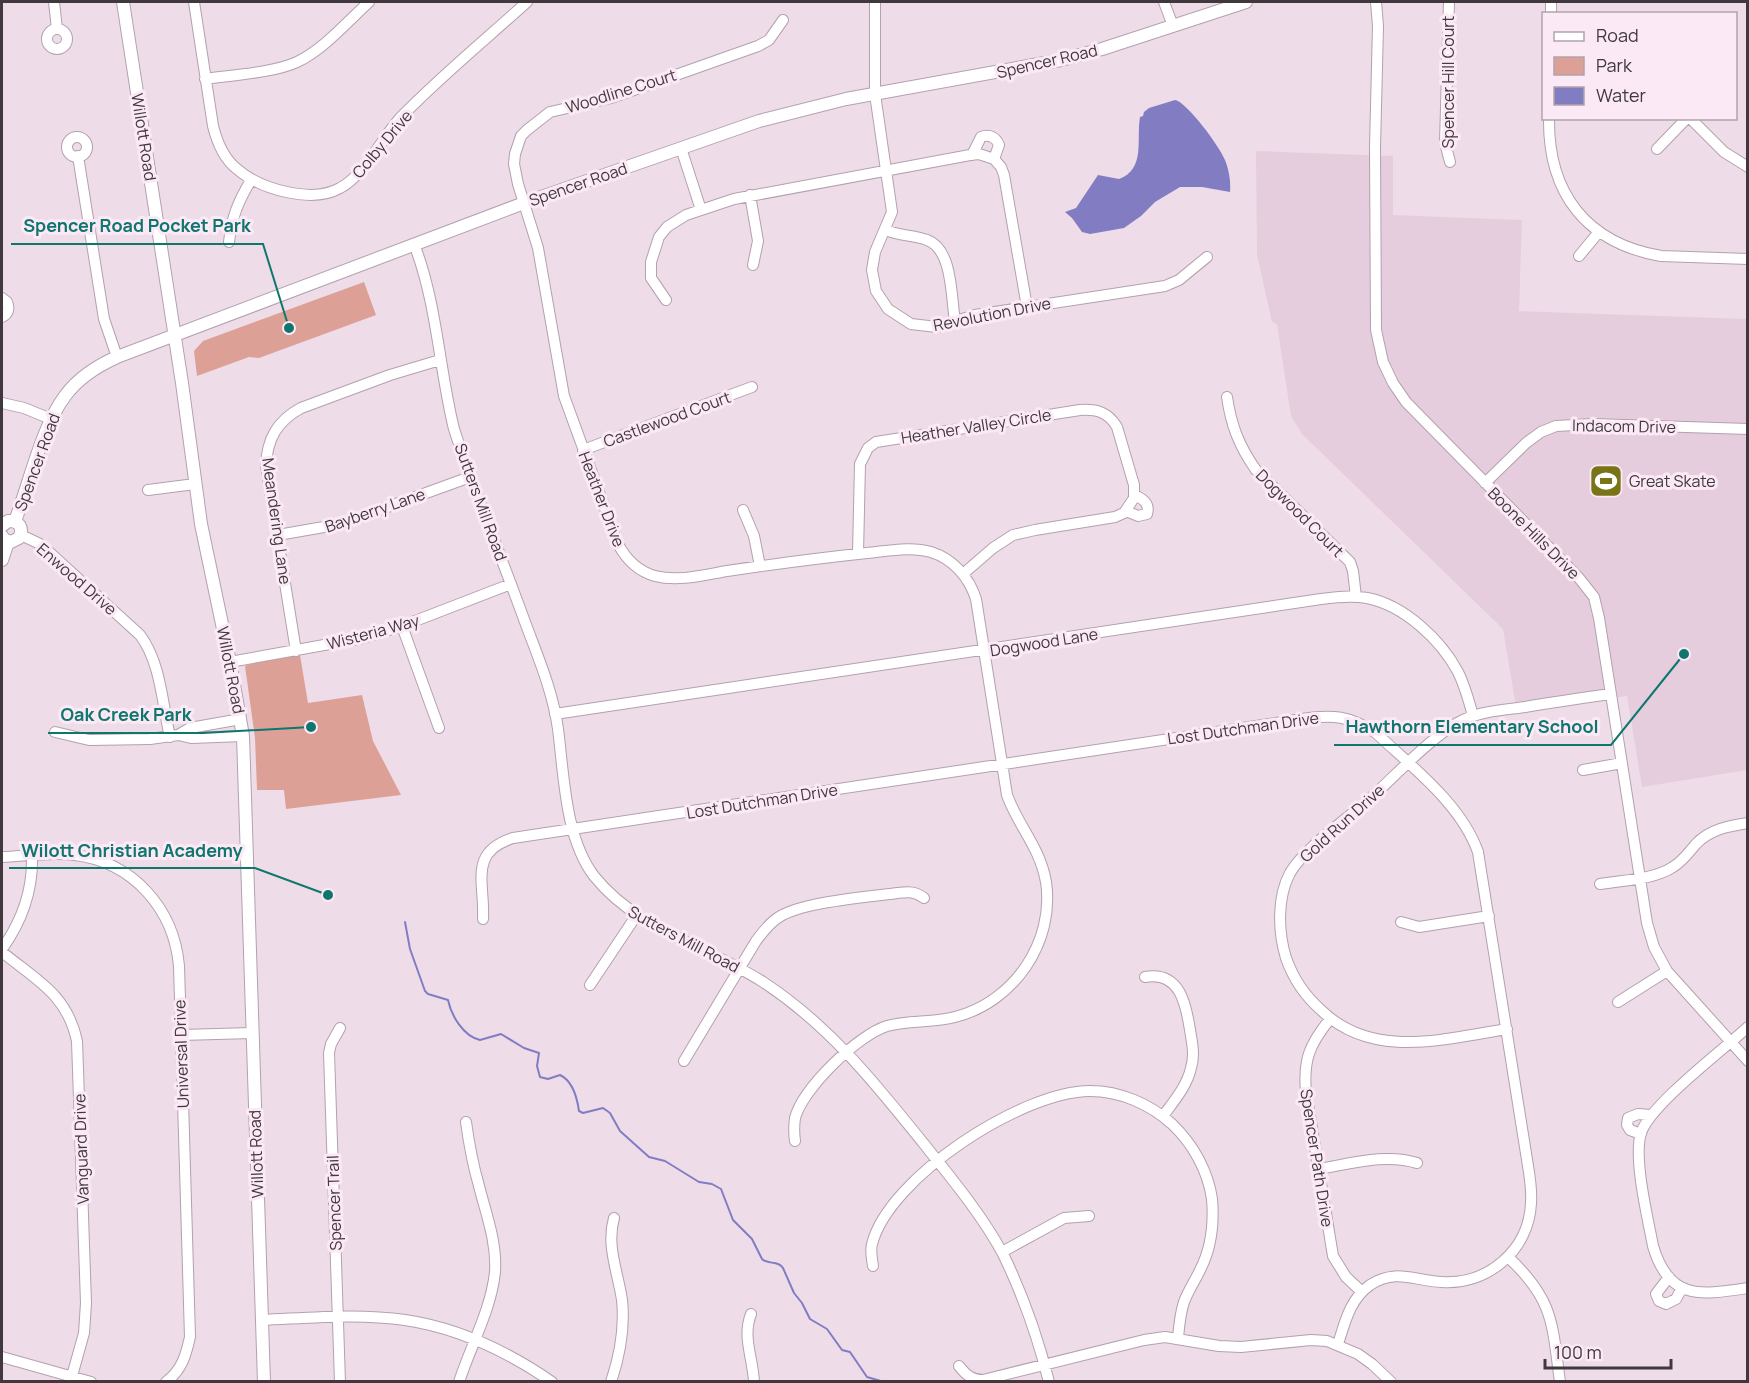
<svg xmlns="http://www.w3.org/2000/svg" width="1749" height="1383" viewBox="0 0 1749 1383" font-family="Manrope,sans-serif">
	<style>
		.built { fill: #e6cdde }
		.green { fill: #dda097 }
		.water { fill: #827dc3 }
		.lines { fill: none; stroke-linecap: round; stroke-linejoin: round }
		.stream { stroke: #827dc3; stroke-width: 2 }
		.minor-casing { stroke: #b3a1ad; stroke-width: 12 }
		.major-casing { stroke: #b3a1ad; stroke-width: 14 }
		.minor { stroke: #fff; stroke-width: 10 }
		.major { stroke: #fff; stroke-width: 12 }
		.labels { text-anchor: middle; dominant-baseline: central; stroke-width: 6; stroke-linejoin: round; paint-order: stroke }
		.street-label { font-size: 16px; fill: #40383d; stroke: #fce9f6 }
		.poi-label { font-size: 16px; fill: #40383d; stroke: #fce9f6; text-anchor: start }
		.leader { fill: none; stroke: #0f766e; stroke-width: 2 }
		.callout-dot { fill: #0f766e; stroke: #fce9f6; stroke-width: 2 }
		.callout-label { font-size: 18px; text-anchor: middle; font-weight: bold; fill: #0f766e; stroke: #fce9f6; stroke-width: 6; stroke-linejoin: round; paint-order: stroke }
	</style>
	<rect width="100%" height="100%" fill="#efdce9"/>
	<path class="built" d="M 1256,151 L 1393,156 L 1393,215 L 1522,220 L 1519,311 L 1747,319 L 1747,770 L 1642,787 L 1627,696 L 1517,713 L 1503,629 L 1302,434 L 1291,416 L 1277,324 L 1272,322 L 1257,255 Z"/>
	<path class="green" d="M 364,282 L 376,315 L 259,358 L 249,357 L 197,376 L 194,351 L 203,341 Z
		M 300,655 L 308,703 L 362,695 L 373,741 L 401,795 L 286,809 L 284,790 L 257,790 L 255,738 L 245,666 L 254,663 Z"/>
	<path class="water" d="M 1175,100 C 1187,102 1220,147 1225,160 C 1229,170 1231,182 1230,192 L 1202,187 L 1180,187 L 1155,202 L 1141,216 L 1124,228 L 1090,234 L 1082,232 L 1072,218 L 1065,212 L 1076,208 L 1098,175 L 1119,179 C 1146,169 1136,140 1140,117 L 1143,116 L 1144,112 L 1149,108 Z"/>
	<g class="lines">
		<path class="stream" d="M 405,922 L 410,949 L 425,991 L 428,994 L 448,1000 C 451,1015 463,1036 480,1040 L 501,1034 L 524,1048 L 539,1053 L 537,1066 L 540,1077 L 548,1079 L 560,1075 C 573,1081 577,1097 579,1111 L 583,1113 L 603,1108 L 610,1113 L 620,1131 L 649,1157 L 665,1161 L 699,1182 L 712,1184 L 721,1189 L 733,1220 L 752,1239 L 762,1259 C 768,1265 778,1260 783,1268 L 794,1293 L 802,1303 L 810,1319 L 827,1329 L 842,1350 L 850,1352 L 867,1377 L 884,1382"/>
		<g class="minor-casing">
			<path id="minor" d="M 54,2 L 57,29
				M 194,2 L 213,126 C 217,142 224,159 237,169 C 260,189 312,204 340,188 C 365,175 382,137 402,116 C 441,76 486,39 527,2
				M 875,2 L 875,94 L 892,212 L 875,252 L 872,270 L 876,291 L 888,309 L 911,324 L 937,327 L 975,315 L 1165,286 L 1179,280 L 1207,257
				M 1164,2 L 1173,26
				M 1376,2 L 1378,26 L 1375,147 L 1376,330 L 1383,362 L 1393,383 L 1406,402 L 1579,578 L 1594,597 L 1599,618 L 1647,923 L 1654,947 L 1667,971 L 1748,1061
				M 1449,2 L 1445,143 L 1450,162
				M 1551,2 L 1551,14
				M 783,20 L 769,40 L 758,46 L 611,98 L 550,112 L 527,130 L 521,136 L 515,154 L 514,164 L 518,184 L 538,248 L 564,396 L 618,544 C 626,559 637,571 655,576 C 678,582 704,575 727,571 C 774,564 820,558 867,553 C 888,551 911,546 931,552 C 953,559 969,577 976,599 L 1007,795 C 1018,826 1040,847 1046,882 C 1055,942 1014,1002 955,1017 C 933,1023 909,1020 887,1026 C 858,1035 803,1088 795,1118 C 794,1125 794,1134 795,1141
				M47 39a10 10 0 1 1 20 0a10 10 0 1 1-20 0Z
				M 205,79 C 232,75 273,73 297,62 C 323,50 348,21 369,2
				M 1549,118 C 1548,193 1586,243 1661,256 L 1748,259
				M 1690,118 L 1724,152 L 1748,167
				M67 147a10 10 0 1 1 20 0a10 10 0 1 1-20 0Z
				M 681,148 L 701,210
				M 1657,149 L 1687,118
				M 972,155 L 981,137 C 989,134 996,137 999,145 L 994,159
				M 78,156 L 104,319 L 117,357
				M 750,195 L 758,241 L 753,265
				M 886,230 C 899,236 914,235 927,240 C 953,249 951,298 955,321
				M 229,242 C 232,216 238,202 251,180
				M 414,244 C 437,303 439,368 454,429 C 475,494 502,558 525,622 C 538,657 553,692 558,729 C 564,775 565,838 594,876 C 637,930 707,946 763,982 C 829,1025 875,1083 924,1144 C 952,1179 982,1215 1003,1254 C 1023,1295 1038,1338 1049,1382
				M 1579,256 L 1598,233
				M 2,298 L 7,302 C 10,309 8,314 2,317
				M 666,300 L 651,278 L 651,262 L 659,237 L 667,227 L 686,215 L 734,199 L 970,155 L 979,154 L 994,159 L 1001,167 L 1004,175 L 1027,307
				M 1227,397 C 1231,425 1239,446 1256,470 L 1350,562 L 1353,571 L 1356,597
				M 2,403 L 24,408 L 51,419
				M 583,450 L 752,387
				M 1485,483 L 1526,443 L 1541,432 L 1556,426 L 1593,424 L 1748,429
				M 148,490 L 195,484
				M 743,510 L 754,536 L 760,566
				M 1126,511 L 1138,516 L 1147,514 C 1150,504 1144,499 1134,495
				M 21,535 L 40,544 L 49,552 L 140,635 C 161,663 162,703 170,737
				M 278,535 L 341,524 L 470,477
				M 858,554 L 860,464 L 868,448 L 876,442 L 1080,410 C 1097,409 1108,412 1117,427 L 1134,485 L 1134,498 L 1124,513 L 1115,517 L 1035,530 L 1013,535 L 993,548 L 963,574
				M 402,626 L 439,728
				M 296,651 L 266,466 C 267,439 277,421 301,408 L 390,375 L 440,360
				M 230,662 L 363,638 L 402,626 L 511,584
				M 555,714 L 1321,599 C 1336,597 1352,595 1367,598 C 1404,605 1441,640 1458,672 C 1465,686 1469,701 1473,716
				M 55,732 L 89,740 L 150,739 L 178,735 L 191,738 L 243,736
				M 178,735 L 190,728 L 241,719
				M 1583,770 L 1622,763
				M 2,857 C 25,856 51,852 75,855 C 133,862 174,909 179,966 L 190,1337 C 186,1355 182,1370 166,1382
				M 1600,884 C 1623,880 1653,880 1673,867 C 1683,861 1689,852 1696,844 C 1710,829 1729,826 1748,823
				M 483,919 C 485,883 468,852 513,838 L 1302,719 C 1333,714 1350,716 1376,733 C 1412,767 1461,804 1478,852 L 1528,1166 C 1530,1178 1532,1190 1531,1203 C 1529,1250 1488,1285 1442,1282 C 1415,1281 1396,1268 1370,1285 C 1350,1299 1345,1322 1338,1344
				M 1401,922 L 1419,927 L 1489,916
				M 2,949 C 22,921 33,891 32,856
				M 2,952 C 36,980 67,994 77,1041 L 86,1303 L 84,1333 L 72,1376
				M 1145,977 C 1180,971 1186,1004 1190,1030 C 1192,1042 1195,1055 1191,1068 C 1187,1086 1174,1101 1163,1116
				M 590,985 L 636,916
				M 1618,1002 L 1667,971
				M 1330,1019 C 1310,1044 1303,1059 1306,1092 L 1333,1256 L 1346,1277 L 1362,1292
				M 1748,1027 C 1723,1050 1650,1105 1641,1133 C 1633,1158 1648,1219 1653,1246 C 1669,1301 1701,1295 1748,1288
				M 1507,1029 C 1444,1039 1372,1060 1321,1010 C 1305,996 1293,978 1286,958 C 1278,932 1277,897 1290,873 C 1305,847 1349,818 1373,796 C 1397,774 1435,733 1463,720 C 1482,711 1504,710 1525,707 C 1554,702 1582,698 1611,694
				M 181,1035 L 252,1033
				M 684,1061 L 756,941 C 763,932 769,923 779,917 C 802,902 867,897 897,893 C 908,892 915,891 924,898
				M 1641,1134 L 1630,1130 L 1627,1125 L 1628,1118 L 1638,1114 L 1651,1115
				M 1318,1169 C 1350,1164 1386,1153 1417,1163
				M 1002,1252 L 1064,1218 L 1089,1216
				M 1508,1257 C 1554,1300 1552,1323 1560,1382
				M 873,1266 C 872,1259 870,1251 872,1244 C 889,1177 1023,1091 1090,1091 C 1120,1091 1150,1104 1172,1124 C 1193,1144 1208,1171 1212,1199 C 1214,1223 1211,1249 1200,1270 C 1195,1281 1188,1291 1184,1302 C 1180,1314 1179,1326 1178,1338
				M 1669,1277 L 1656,1294 L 1659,1301 L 1666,1304 L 1676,1299 L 1682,1288
				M 751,1314 C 742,1337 753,1358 754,1382
				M 262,1320 C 309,1318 358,1313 405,1320 C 459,1328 507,1351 552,1382
				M 2,1357 L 91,1382
				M 959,1366 C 966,1375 972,1380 983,1380 L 1144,1340 L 1165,1337 L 1219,1346 L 1241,1347 L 1311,1340 L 1327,1341 L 1358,1354 L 1372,1364 L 1391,1382
				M 340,1382 L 329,1053 L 331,1044 L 340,1028
				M 459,1382 C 471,1345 491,1310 495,1272 C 497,1242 486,1214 479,1186 C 473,1165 469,1144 466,1122
				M 611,1382 C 620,1355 625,1328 622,1300 C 618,1272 606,1246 614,1218"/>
		</g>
		<g class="major-casing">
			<path id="major" d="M 123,2 L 182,383 L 201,524 L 230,662 L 243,736 L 264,1382
				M 15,521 C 29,485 42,426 65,396 C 78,378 97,366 117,357 L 524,203 L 759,121 L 846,99 L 1061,60 L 1102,49 L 1246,2
				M 2,526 L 8,521 C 19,520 24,528 19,538 L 11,542 L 5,540 L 2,536
				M 2,560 L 8,542"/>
		</g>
		<use href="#minor" class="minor"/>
		<use href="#major" class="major"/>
	</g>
	<defs>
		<g id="stadium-square" transform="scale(1.725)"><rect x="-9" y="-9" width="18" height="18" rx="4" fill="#7a7418" stroke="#fce9f6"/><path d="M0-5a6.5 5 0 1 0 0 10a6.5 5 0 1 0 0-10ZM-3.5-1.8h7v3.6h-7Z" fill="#fff"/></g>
	</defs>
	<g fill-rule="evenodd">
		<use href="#stadium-square" x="1606" y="481"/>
	</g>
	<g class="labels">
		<g class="street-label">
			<text transform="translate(1047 61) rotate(-13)">Spencer Road</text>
			<text transform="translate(1448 82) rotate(-90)">Spencer Hill Court</text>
			<text transform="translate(621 91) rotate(-17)">Woodline Court</text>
			<text transform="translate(144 137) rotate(81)">Willott Road</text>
			<text transform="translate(382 144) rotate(-50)">Colby Drive</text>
			<text transform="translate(578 184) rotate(-19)">Spencer Road</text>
			<text transform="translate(992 314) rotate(-11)">Revolution Drive</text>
			<text transform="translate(667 419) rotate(-20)">Castlewood Court</text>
			<text transform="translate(976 426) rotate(-9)">Heather Valley Circle</text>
			<text transform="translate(1624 426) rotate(1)">Indacom Drive</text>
			<text transform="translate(37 462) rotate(-70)">Spencer Road</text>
			<text transform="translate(602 499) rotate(69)">Heather Drive</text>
			<text transform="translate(481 502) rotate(70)">Sutters Mill Road</text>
			<text transform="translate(375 510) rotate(-19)">Bayberry Lane</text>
			<text transform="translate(1300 513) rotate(45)">Dogwood Court</text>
			<text transform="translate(277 521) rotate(82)">Meandering Lane</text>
			<text transform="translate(1534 533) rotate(45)">Boone Hills Drive</text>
			<text transform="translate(77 579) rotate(41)">Enwood Drive</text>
			<text transform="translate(373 632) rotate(-15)">Wisteria Way</text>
			<text transform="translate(1044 642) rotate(-9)">Dogwood Lane</text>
			<text transform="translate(231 670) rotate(79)">Willott Road</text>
			<text transform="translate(1243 728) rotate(-8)">Lost Dutchman Drive</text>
			<text transform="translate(762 801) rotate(-9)">Lost Dutchman Drive</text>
			<text transform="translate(1342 823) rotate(-42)">Gold Run Drive</text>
			<text transform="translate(684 939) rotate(28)">Sutters Mill Road</text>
			<text transform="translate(181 1054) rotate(-92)">Universal Drive</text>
			<text transform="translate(81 1149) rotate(-92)">Vanguard Drive</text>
			<text transform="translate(256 1154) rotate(-92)">Willott Road</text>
			<text transform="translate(1317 1158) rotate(81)">Spencer Path Drive</text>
			<text transform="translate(334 1203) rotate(-92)">Spencer Trail</text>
		</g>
		<g class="poi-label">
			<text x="1629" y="481">Great Skate</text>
		</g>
	</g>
	<path class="leader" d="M289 328L263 244H11M311 727L203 733H48M1684 654L1611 745H1334M328 895L255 868H9"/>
	<g class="callout-dot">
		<circle cx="289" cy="328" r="6"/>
		<circle cx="311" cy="727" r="6"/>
		<circle cx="1684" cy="654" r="6"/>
		<circle cx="328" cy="895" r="6"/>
	</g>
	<g class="callout-label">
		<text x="137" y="232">Spencer Road Pocket Park</text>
		<text x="126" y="721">Oak Creek Park</text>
		<text x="1472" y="733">Hawthorn Elementary School</text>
		<text x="132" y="857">Wilott Christian Academy</text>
	</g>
	<rect width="1749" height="1383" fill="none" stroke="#40383d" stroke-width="6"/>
	<rect x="1542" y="12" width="195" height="108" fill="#fce9f6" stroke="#b1a2ac" stroke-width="1.5"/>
	<rect x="1554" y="32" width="30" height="9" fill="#ffffff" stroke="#b1a2ac" stroke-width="1.5"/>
	<text x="1596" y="42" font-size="18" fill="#40383d">Road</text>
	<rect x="1554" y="57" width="30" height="18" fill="#dda097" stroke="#b1a2ac" stroke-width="1.5"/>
	<text x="1596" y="72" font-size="18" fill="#40383d">Park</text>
	<rect x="1554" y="87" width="30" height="18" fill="#827dc3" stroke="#b1a2ac" stroke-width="1.5"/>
	<text x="1596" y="102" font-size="18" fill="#40383d">Water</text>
	<path d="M1545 1359v9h126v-9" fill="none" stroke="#40383d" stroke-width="3"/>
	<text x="1554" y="1359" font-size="18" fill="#40383d" stroke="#fce9f6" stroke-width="4.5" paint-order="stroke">100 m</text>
</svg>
